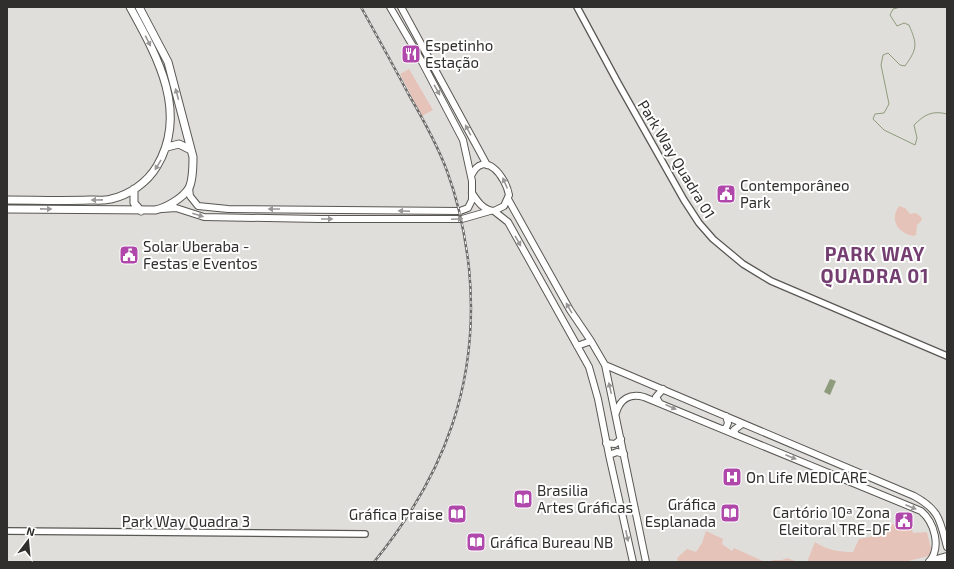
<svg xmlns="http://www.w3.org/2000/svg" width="954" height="569" viewBox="0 0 954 569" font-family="'Exo 2',sans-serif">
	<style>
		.green { fill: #e6c3b9 }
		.water { fill: #8e9c7d }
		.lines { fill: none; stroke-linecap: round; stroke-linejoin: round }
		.stream { stroke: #8e9c7d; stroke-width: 1 }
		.tertiary-casing { stroke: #595753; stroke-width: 8 }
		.secondary-casing { stroke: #595753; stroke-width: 8 }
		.primary-casing { stroke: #595753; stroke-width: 9 }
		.trunk-casing { stroke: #595753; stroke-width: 10 }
		.tertiary { stroke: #fff; stroke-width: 5.5 }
		.secondary { stroke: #fff; stroke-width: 6 }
		.primary { stroke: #fff; stroke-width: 7 }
		.trunk { stroke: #fff; stroke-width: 8 }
		.rail-casing { stroke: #6c6b69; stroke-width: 2.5 }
		.rail { stroke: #fff; stroke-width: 1; stroke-dasharray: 3; stroke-linecap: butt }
		.oneway { fill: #989796 }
		.labels { text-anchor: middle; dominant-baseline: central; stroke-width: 4; stroke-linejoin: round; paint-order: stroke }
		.poi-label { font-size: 15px; fill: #302f2e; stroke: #fff; text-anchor: start }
		.street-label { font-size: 15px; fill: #302f2e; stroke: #fff }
		.district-label { font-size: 19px; font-weight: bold; letter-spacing: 1px; fill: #743f70; stroke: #fff }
	</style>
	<rect width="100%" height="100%" fill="#e0deda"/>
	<path class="green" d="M 409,69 L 433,110 L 422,116 L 400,74 Z
		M 899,206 L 905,208 L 910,214 L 916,213 L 921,217 L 922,220 L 917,225 L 916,235 L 913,236 C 898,233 889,220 899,206 Z
		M 889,523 L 912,529 L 913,533 L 927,532 L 931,549 L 929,556 L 904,562 L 807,562 L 815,542 C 827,550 839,552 853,552 L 859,539 L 879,535 Z
		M 706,531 L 723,539 L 722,544 L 732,551 L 734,548 L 765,562 L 678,562 L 677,558 L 687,549 L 696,552 L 702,543 Z
		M 787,558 L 798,562 L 771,562 L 772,560 L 782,560 Z"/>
	<path class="water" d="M 830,379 L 836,381 L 830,395 L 824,392 Z"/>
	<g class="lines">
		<path class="stream" d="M 901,7 L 893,9 L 890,15 L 897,26 L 904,23 L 909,25 C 917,44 918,48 905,66 L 900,65 L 888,53 L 883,55 L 881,65 L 889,104 L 884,113 L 875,114 L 873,119 L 884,130 L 915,145 L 917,138 L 914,125 C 924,115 932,110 947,114"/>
		<g class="tertiary-casing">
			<path id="tertiary" d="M 577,7 L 618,83 L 684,200 L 699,223 L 713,239 L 743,264 L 771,281 L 947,356
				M 7,531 L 365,534"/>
		</g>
		<g class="secondary-casing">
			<path id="secondary" d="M 401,7 L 487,165
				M 471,176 C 484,148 506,177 509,195 L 504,206 L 494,211 C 483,210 478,202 472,193
				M 189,188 L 190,196 L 198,206 L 228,209 L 460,211 L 468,208 L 472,200 L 472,181 L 463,140 L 421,60 L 390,7
				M 508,199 L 570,310 L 591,341 L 605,365 L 646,562
				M 162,209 L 176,208 L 204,217 L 320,219 L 462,219 L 490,211
				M 494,211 L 508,222 L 589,367 L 598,399 L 609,455 L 633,562
				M 577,346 L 591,341
				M 605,365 L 914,496 C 940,510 940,521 947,547
				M 659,402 L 656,397 L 663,389
				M 616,413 C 620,399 630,393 644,397 L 921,511 C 934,522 942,547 929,562
				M 723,429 L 726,428 L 728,423 L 726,416
				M 736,435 L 734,430 L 742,424
				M 606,443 L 615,444 L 621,439
				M 609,455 L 617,452 L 624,454"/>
		</g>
		<g class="primary-casing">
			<path id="primary" d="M 167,147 L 179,144 L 191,150
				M 134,189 L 134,203 L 141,211
				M 7,200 C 34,200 62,201 89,200 C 96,200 104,201 111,199 C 129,195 147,183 157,166 C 189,112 157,56 130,7
				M 7,209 L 155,210 C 166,208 183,198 189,188 C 193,180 193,166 193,157 L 168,62 L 139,7"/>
		</g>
		<g class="trunk-casing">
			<path id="trunk" d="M 930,562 L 947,557"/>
		</g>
		<use href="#tertiary" class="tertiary"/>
		<use href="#secondary" class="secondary"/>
		<use href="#primary" class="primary"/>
		<use href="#trunk" class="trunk"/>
		<g class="rail-casing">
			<path id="rail" d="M 361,7 C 377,36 393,65 409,95 C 423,119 437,144 447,171 C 459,203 465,234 469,268 C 480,381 445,475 374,562"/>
		</g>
		<use href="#rail" class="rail"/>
	</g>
	<defs><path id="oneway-solid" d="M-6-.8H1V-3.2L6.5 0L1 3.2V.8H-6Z"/></defs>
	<g class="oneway">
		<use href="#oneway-solid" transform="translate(148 41) rotate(63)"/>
		<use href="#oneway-solid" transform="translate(437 90) rotate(61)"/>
		<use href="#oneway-solid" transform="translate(177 94) rotate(-105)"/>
		<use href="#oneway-solid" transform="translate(468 130) rotate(-118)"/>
		<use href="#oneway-solid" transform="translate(158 165) rotate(121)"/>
		<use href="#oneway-solid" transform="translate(505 183) rotate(-114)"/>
		<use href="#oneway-solid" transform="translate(97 200) rotate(179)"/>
		<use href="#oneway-solid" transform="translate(46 209) rotate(1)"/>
		<use href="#oneway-solid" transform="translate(274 209) rotate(180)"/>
		<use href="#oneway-solid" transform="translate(404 211) rotate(-178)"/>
		<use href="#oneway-solid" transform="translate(198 215) rotate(17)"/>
		<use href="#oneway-solid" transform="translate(327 219)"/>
		<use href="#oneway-solid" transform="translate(457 219) rotate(-2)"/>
		<use href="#oneway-solid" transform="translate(518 241) rotate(60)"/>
		<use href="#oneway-solid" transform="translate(569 308) rotate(-120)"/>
		<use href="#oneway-solid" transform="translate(610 388) rotate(-103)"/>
		<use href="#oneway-solid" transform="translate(671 407) rotate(24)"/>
		<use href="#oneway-solid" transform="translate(791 457) rotate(23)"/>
		<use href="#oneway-solid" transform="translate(911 507) rotate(23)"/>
		<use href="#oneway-solid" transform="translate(627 536) rotate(78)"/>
	</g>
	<defs>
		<g id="restaurant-square" transform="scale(1)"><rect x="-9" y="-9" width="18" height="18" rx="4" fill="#b047aa" stroke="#fff"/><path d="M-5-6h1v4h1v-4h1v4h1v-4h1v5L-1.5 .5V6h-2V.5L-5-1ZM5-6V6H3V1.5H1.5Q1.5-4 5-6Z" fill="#fff"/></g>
		<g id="civic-square" transform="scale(1)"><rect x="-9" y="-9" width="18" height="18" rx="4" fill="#b047aa" stroke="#fff"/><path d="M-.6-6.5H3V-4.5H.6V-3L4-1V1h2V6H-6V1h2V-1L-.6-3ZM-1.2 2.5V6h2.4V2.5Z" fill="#fff"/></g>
		<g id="hospital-square" transform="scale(1)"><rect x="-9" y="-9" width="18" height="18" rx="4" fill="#b047aa" stroke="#fff"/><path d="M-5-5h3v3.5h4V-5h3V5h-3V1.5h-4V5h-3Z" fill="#fff"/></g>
		<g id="library-square" transform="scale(1)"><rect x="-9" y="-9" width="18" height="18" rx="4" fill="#b047aa" stroke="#fff"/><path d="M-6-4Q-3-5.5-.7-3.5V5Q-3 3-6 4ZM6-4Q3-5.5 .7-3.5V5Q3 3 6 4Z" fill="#fff"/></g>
	</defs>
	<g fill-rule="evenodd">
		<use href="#restaurant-square" x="411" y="54"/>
		<use href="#civic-square" x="726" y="194"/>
		<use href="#civic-square" x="129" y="255"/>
		<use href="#hospital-square" x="732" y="477"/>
		<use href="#library-square" x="523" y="499"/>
		<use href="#library-square" x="730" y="513"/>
		<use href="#library-square" x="457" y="514"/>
		<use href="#civic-square" x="904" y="521"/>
		<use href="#library-square" x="476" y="542"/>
	</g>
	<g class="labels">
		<g class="poi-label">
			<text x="425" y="45">Espetinho<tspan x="425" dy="17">Estação</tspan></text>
			<text x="740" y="185">Contemporâneo<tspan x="740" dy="17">Park</tspan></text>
			<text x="143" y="246">Solar Uberaba -<tspan x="143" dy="17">Festas e Eventos</tspan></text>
			<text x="746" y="477">On Life MEDICARE</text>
			<text x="537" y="490">Brasilia<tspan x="537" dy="17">Artes Gráficas</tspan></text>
			<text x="716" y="504" text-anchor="end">Gráfica<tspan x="716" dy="17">Esplanada</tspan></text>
			<text x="890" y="512" text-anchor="end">Cartório 10ª Zona<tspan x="890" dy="17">Eleitoral TRE-DF</tspan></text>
			<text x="443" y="514" text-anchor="end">Gráfica Praise</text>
			<text x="490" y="542">Gráfica Bureau NB</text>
		</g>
		<g class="street-label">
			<text transform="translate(677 159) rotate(59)">Park Way Quadra 01</text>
			<text x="186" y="521">Park Way Quadra 3</text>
		</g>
		<g class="district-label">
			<text x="875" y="253">PARK WAY<tspan x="875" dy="22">QUADRA 01</tspan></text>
		</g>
	</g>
	<rect width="954" height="569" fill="none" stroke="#302f2e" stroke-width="16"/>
	<g transform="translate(28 541) rotate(16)" stroke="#ffffff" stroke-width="3" paint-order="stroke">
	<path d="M0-3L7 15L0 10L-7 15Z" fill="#302f2e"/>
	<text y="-6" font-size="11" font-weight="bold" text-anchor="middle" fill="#302f2e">N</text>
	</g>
</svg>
